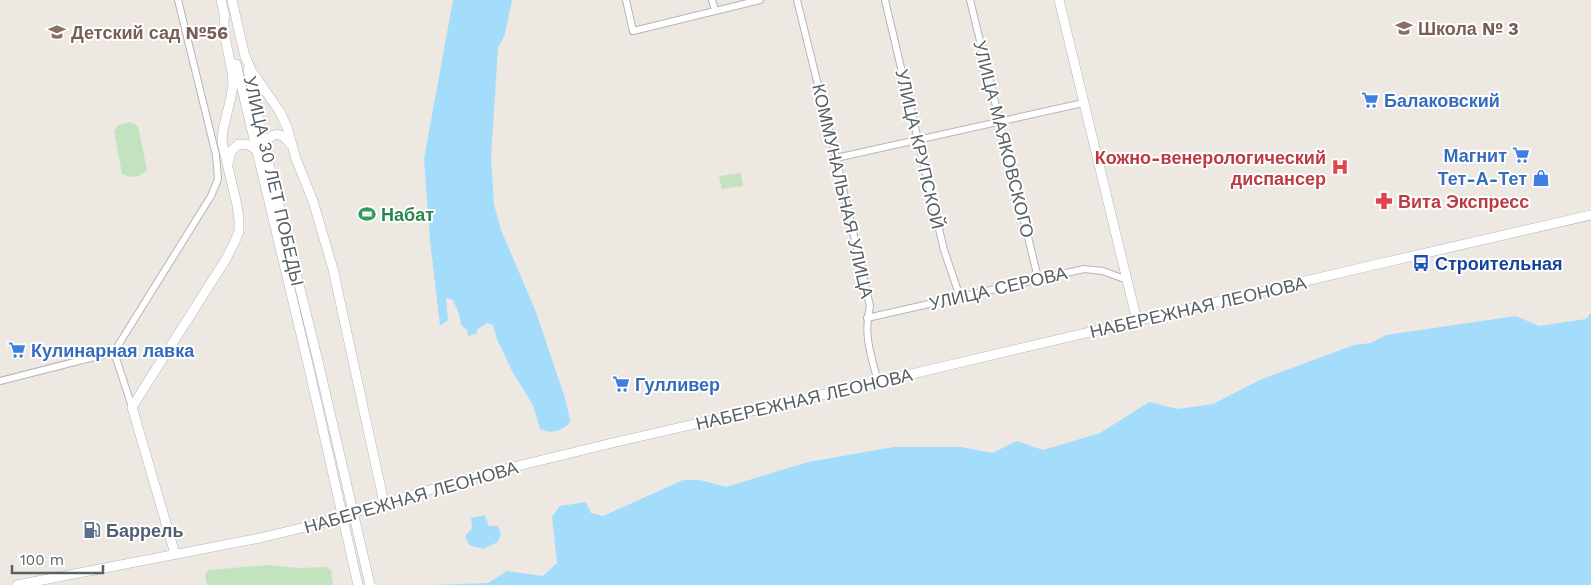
<svg xmlns="http://www.w3.org/2000/svg" width="1591" height="585" viewBox="0 0 1591 585" font-family="'Work Sans',sans-serif">
	<style>
		.green { fill: #c3e3bf }
		.water { fill: #a4ddfb }
		.lines { fill: none; stroke-linecap: round; stroke-linejoin: round }
		.street-casing { stroke: #b3b5b9; stroke-width: 8 }
		.secondary-casing { stroke: #b1b6b9; stroke-width: 10 }
		.street { stroke: #fff; stroke-width: 6 }
		.secondary { stroke: #fff; stroke-width: 9 }
		.secondary-bridge-casing { stroke: #b1b6b9; stroke-width: 10; stroke-linecap: butt }
		.secondary-bridge { stroke: #fff; stroke-width: 9 }
		.labels { text-anchor: middle; dominant-baseline: central; stroke-width: 4; stroke-linejoin: round; paint-order: stroke }
		.education-label { font-size: 18px; font-weight: bold; fill: #785e54; stroke: #fff; text-anchor: start }
		.shop-label { font-size: 18px; font-weight: bold; fill: #366cbe; stroke: #fff; text-anchor: start }
		.street-label { font-size: 18px; fill: #5a5f62; stroke: #fff }
		.health-label { font-size: 18px; font-weight: bold; fill: #be3a42; stroke: #fff; text-anchor: end }
		.leisure-label { font-size: 18px; font-weight: bold; fill: #27864d; stroke: #fff; text-anchor: start }
		.transit-label { font-size: 18px; font-weight: bold; fill: #164399; stroke: #fff; text-anchor: start }
		.service-label { font-size: 18px; font-weight: bold; fill: #4e5e75; stroke: #fff; text-anchor: start }
	</style>
	<rect width="100%" height="100%" fill="#ede9e2"/>
	<path class="green" d="M 130,122 L 138,126 L 147,170 C 139,178 132,179 122,174 L 114,131 L 118,125 Z
		M 741,173 L 743,186 L 722,189 L 719,176 Z
		M 269,565 L 298,568 L 326,567 L 331,570 L 333,585 L 207,585 L 205,575 L 208,570 Z"/>
	<path class="water" d="M 453,0 L 512,0 L 505,34 L 498,48 L 491,157 L 494,204 L 501,230 L 536,312 L 565,398 L 570,420 L 568,425 C 558,432 551,434 540,429 L 533,405 L 513,373 L 497,339 L 493,325 L 487,323 L 478,329 L 476,334 L 468,336 L 467,330 L 461,325 L 459,314 L 453,300 L 446,298 L 448,320 L 440,326 L 430,240 L 424,159 Z
		M 1591,313 L 1591,585 L 430,585 L 488,583 L 507,571 L 543,576 L 557,563 L 552,517 L 560,506 L 586,502 L 591,513 L 603,516 L 683,480 L 700,480 L 726,487 L 808,462 L 894,447 L 962,447 L 992,453 L 1017,441 L 1043,450 L 1100,433 L 1149,402 L 1178,409 L 1213,404 L 1262,379 L 1354,345 L 1371,343 L 1386,335 L 1516,316 L 1539,326 L 1586,319 Z
		M 485,515 L 489,526 L 498,526 L 501,534 L 498,542 L 483,549 L 469,545 L 465,536 L 472,528 L 471,518 Z"/>
	<g class="lines">
		<g class="street-casing">
			<path id="street" d="M 626,0 L 633,31 L 760,0
				M 712,0 L 715,10
				M 797,0 L 836,158 L 870,306 C 863,335 871,355 878,382
				M 885,0 L 944,250 L 960,297
				M 970,0 L 1038,278
				M 836,158 L 1083,103
				M 867,318 L 1084,269 L 1103,271 L 1127,280
				M 0,381 L 114,352
				M 132,407 L 114,352 L 211,196 L 218,179 L 216,155 L 178,0"/>
		</g>
		<g class="secondary-casing">
			<path id="secondary" d="M 221,0 L 225,17
				M 232,0 L 245,57
				M 1059,0 L 1137,321
				M 244,53 L 251,70 L 280,112 L 287,127 L 296,159 L 313,201 L 333,269 L 384,503
				M 236,64 L 308,364
				M 248,70 L 265,148 L 318,361
				M 265,147 C 270,131 281,131 290,144
				M 228,164 L 231,151 L 239,144 L 249,145 L 255,149
				M 175,554 L 132,407 L 226,259 L 235,241 L 239,231 L 239,220 L 237,205 L 222,142 L 223,130 L 231,97 L 233,84 L 232,72 L 224,32 L 224,13
				M 17,585 L 260,538 L 322,523 L 384,503 L 485,474 L 612,443 L 878,382 L 1378,264 L 1591,215"/>
		</g>
		<use href="#street" class="street"/>
		<use href="#secondary" class="secondary"/>
		<g class="secondary-bridge-casing">
			<path id="secondary-bridge" d="M 318,361 L 370,585
				M 308,364 L 358,585"/>
		</g>
		<use href="#secondary-bridge" class="secondary-bridge"/>
	</g>
	<defs>
		<g id="school-bare" transform="scale(1.35)"><path d="M0-5L7-2L0 1L-7-2ZM-4 1L0 2.5L4 1V4Q0 6-4 4Z" fill="#8d6e63" stroke="#fff" stroke-width="2.5" paint-order="stroke"/></g>
		<g id="supermarket-bare" transform="scale(1.35)"><path d="M-6-5.5h2.5l.6 2H6L4.5 2H-2.5L-4.4-4H-6ZM-1.5 3.2a1.3 1.3 0 1 0 .1 0ZM3 3.2a1.3 1.3 0 1 0 .1 0Z" fill="#3f7fe0" stroke="#fff" stroke-width="2.5" paint-order="stroke"/></g>
		<g id="hospital-bare" transform="scale(1.35)"><path d="M-5-5h3v3.5h4V-5h3V5h-3V1.5h-4V5h-3Z" fill="#e0444e" stroke="#fff" stroke-width="2.5" paint-order="stroke"/></g>
		<g id="shop-bare" transform="scale(1.35)"><path d="M-5-2.5h2.3a2.7 3.5 0 0 1 5.4 0H5L5.5 6h-11ZM-1.5-2.5h3a1.5 2.3 0 0 0-3 0Z" fill="#3f7fe0" stroke="#fff" stroke-width="2.5" paint-order="stroke"/></g>
		<g id="pharmacy-bare" transform="scale(1.35)"><path d="M-2-6h4v4h4v4h-4v4h-4v-4h-4v-4h4Z" fill="#e0444e" stroke="#fff" stroke-width="2.5" paint-order="stroke"/></g>
		<g id="stadium-bare" transform="scale(1.35)"><path d="M0-5a6.5 5 0 1 0 0 10a6.5 5 0 1 0 0-10ZM-3.5-1.8h7v3.6h-7Z" fill="#2e9e5b" stroke="#fff" stroke-width="2.5" paint-order="stroke"/></g>
		<g id="bus-bare" transform="scale(1.35)"><path d="M-5-6H5V4H4V6H2V4H-2V6H-4V4H-5ZM-3.5-4V0h7V-4ZM-3.5 1.2v1.5H-2V1.2ZM2 1.2v1.5H3.5V1.2Z" fill="#1a4fb4" stroke="#fff" stroke-width="2.5" paint-order="stroke"/></g>
		<g id="fuel-bare" transform="scale(1.35)"><path d="M-5.5-6h7V0h2V4h1.3V-2.5L3-4.5l.8-.8L6-3V5H2.5V1h-1V6h-7ZM-4.2-4.7v3.2H.2V-4.7Z" fill="#5c6f8a" stroke="#fff" stroke-width="2.5" paint-order="stroke"/></g>
	</defs>
	<g fill-rule="evenodd">
		<use href="#school-bare" x="1404" y="28"/>
		<use href="#school-bare" x="57" y="32"/>
		<use href="#supermarket-bare" x="1370" y="100"/>
		<use href="#supermarket-bare" x="1521" y="155"/>
		<use href="#hospital-bare" x="1340" y="167"/>
		<use href="#shop-bare" x="1541" y="178"/>
		<use href="#pharmacy-bare" x="1384" y="201"/>
		<use href="#stadium-bare" x="367" y="214"/>
		<use href="#bus-bare" x="1421" y="263"/>
		<use href="#supermarket-bare" x="17" y="350"/>
		<use href="#supermarket-bare" x="621" y="384"/>
		<use href="#fuel-bare" x="92" y="530"/>
	</g>
	<g class="labels">
		<g class="education-label">
			<text x="1418" y="28">Школа № 3</text>
			<text x="71" y="32">Детский сад №56</text>
		</g>
		<g class="shop-label">
			<text x="1384" y="100">Балаковский</text>
			<text x="1507" y="155" text-anchor="end">Магнит</text>
			<text x="1527" y="178" text-anchor="end">Тет-А-Тет</text>
			<text x="31" y="350">Кулинарная лавка</text>
			<text x="635" y="384">Гулливер</text>
		</g>
		<g class="street-label">
			<text transform="translate(1004 139) rotate(76)">УЛИЦА МАЯКОВСКОГО</text>
			<text transform="translate(920 149) rotate(77)">УЛИЦА КРУПСКОЙ</text>
			<text transform="translate(274 181) rotate(77)">УЛИЦА 30 ЛЕТ ПОБЕДЫ</text>
			<text transform="translate(843 191) rotate(77)">КОММУНАЛЬНАЯ УЛИЦА</text>
			<text transform="translate(998 288) rotate(-13)">УЛИЦА СЕРОВА</text>
			<text transform="translate(1198 307) rotate(-13)">НАБЕРЕЖНАЯ ЛЕОНОВА</text>
			<text transform="translate(804 399) rotate(-13)">НАБЕРЕЖНАЯ ЛЕОНОВА</text>
			<text transform="translate(411 497) rotate(-16)">НАБЕРЕЖНАЯ ЛЕОНОВА</text>
		</g>
		<g class="health-label">
			<text x="1326" y="157">Кожно-венерологический<tspan x="1326" dy="21">диспансер</tspan></text>
			<text x="1398" y="201" text-anchor="start">Вита Экспресс</text>
		</g>
		<g class="leisure-label">
			<text x="381" y="214">Набат</text>
		</g>
		<g class="transit-label">
			<text x="1435" y="263">Строительная</text>
		</g>
		<g class="service-label">
			<text x="106" y="530">Баррель</text>
		</g>
	</g>
	<path d="M12 565v8h91v-8" fill="none" stroke="#5a5f62" stroke-width="2.5"/>
	<text x="20" y="565" font-size="15" fill="#5a5f62" stroke="#ffffff" stroke-width="4" paint-order="stroke">100 m</text>
</svg>
